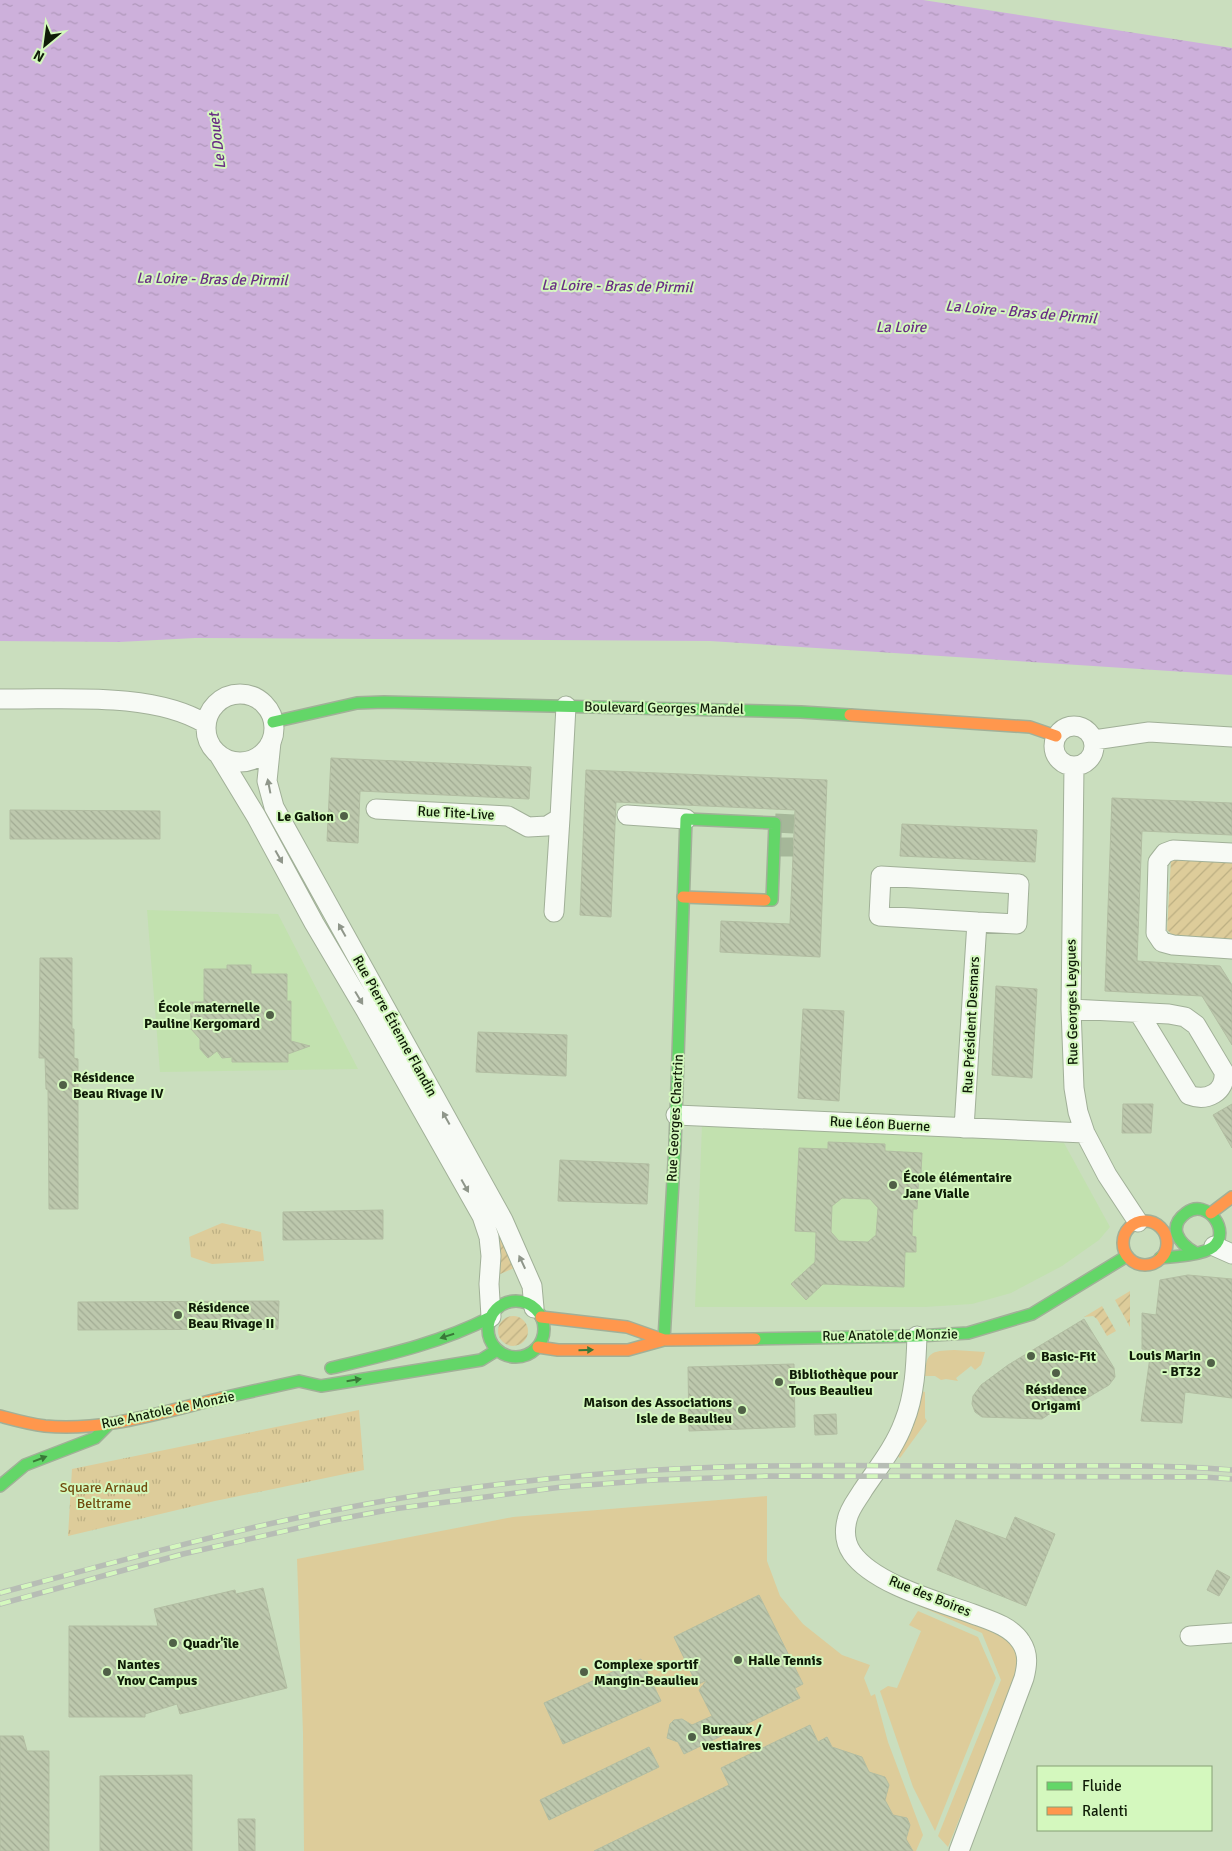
<svg xmlns="http://www.w3.org/2000/svg" width="1232" height="1851" viewBox="0 0 1232 1851" font-family="Signika,sans-serif">
	<style>
		.built { fill: #c2e1af }
		.grass { fill: #ddcc9a }
		.park { fill: url(#park-tufts) }
		.garden { fill: url(#garden-furrows) }
		.water { fill: url(#water-ripples) }
		.building { fill: url(#building-back-hatch); stroke: #b2bda2; fill-rule: evenodd }
		.lines { fill: none; stroke-linecap: round; stroke-linejoin: round }
		.street-tunnel { stroke: #a5b799; stroke-width: 19; stroke-dasharray: 19 9; stroke-linecap: butt }
		.street-casing { stroke: #a1b098; stroke-width: 21 }
		.fast-casing { stroke: #a1b098; stroke-width: 14 }
		.slow-casing { stroke: #a1b098; stroke-width: 14 }
		.street { stroke: #f7faf5; stroke-width: 19 }
		.fast { stroke: #63d668; stroke-width: 11 }
		.slow { stroke: #ff974d; stroke-width: 11 }
		.rail-casing { stroke: #b7bdb5; stroke-width: 5.5 }
		.rail { stroke: #d4f8be; stroke-width: 4; stroke-dasharray: 11; stroke-linecap: butt }
		.oneway { fill: #8f968a }
		.oneway2 { fill: #397938 }
		.poi-dot { fill: #506047; stroke: #d4f8be; stroke-width: 2 }
		.labels { text-anchor: middle; dominant-baseline: central; stroke-width: 4; stroke-linejoin: round; paint-order: stroke }
		.street-label { font-size: 14px; fill: #0f1c07; stroke: #d4f8be }
		.poi-label { font-size: 14px; font-weight: bold; fill: #0f1c07; stroke: #d4f8be; text-anchor: start }
		.park-label { font-size: 14px; fill: #714b0e; stroke: #d4f8be }
		.water-label { font-size: 15px; font-style: italic; fill: #692d84; stroke: #d4f8be }
	</style>
	<defs>
		<pattern id="park-tufts" width="24" height="20" patternUnits="userSpaceOnUse" patternTransform="scale(1.25)"><rect width="24" height="20" fill="#ddcc9a"/><path d="M3 7l-1-3M5 7V3M7 7l1-3M15 17l-1-3M17 17v-4M19 17l1-3" fill="none" stroke="#bcaf83"/></pattern>
		<pattern id="garden-furrows" width="10" height="10" patternUnits="userSpaceOnUse" patternTransform="scale(1.25)"><rect width="10" height="10" fill="#ddcc9a"/><path d="M-1 1l2-2M0 10L10 0M9 11l2-2" fill="none" stroke="#bcaf83"/></pattern>
		<pattern id="water-ripples" width="26" height="14" patternUnits="userSpaceOnUse" patternTransform="scale(1.25)"><rect width="26" height="14" fill="#cdb0db"/><path d="M2 4q2-2 4 0t4 0M15 11q2-2 4 0t4 0" fill="none" stroke="#af97ba"/></pattern>
		<pattern id="building-back-hatch" width="6" height="6" patternUnits="userSpaceOnUse" patternTransform="scale(1.25)"><rect width="6" height="6" fill="#bdc8ad"/><path d="M-1 5l2 2M0 0l6 6M5-1l2 2" fill="none" stroke="#a1ab93"/></pattern>
	</defs>
	<rect width="100%" height="100%" fill="#cadebe"/>
	<path class="built" d="M 147,910 L 278,914 L 358,1069 L 160,1072 Z
		M 702,1125 L 1064,1143 L 1110,1227 L 1099,1240 L 1062,1266 L 1011,1293 L 972,1304 L 925,1307 L 695,1307 Z"/>
	<path class="grass" d="M 954,1350 L 985,1352 L 981,1365 L 975,1370 L 971,1366 L 956,1378 L 958,1381 L 946,1379 L 941,1380 L 935,1376 L 924,1376 C 927,1352 930,1351 954,1350 Z
		M 921,1391 L 925,1392 L 925,1418 L 927,1421 L 900,1458 L 896,1455 Z
		M 767,1496 L 767,1561 L 780,1596 L 803,1624 L 842,1655 L 870,1665 L 864,1678 L 871,1696 L 875,1694 L 888,1742 L 923,1835 L 916,1851 L 304,1851 L 303,1733 L 297,1559 L 513,1517 Z
		M 921,1603 L 1001,1634 C 1016,1648 1018,1653 1018,1673 L 948,1847 L 938,1836 L 1001,1680 L 982,1633 L 919,1606 Z
		M 918,1611 L 978,1637 L 996,1678 L 935,1831 L 913,1787 L 880,1691 L 888,1686 L 897,1688 L 921,1631 L 909,1625 Z"/>
	<path class="park" d="M 222,1223 L 261,1232 L 264,1261 L 212,1264 L 191,1257 L 189,1237 Z
		M 359,1410 L 364,1470 L 215,1501 L 68,1536 L 72,1469 Z"/>
	<path class="garden" d="M 1171,860 L 1232,862 L 1232,942 L 1177,939 L 1167,930 Z
		M 499,1236 L 514,1268 L 498,1275 L 495,1239 Z
		M 1130,1291 L 1130,1327 L 1115,1300 Z
		M 1102,1306 L 1116,1331 L 1107,1336 L 1097,1319 L 1093,1316 L 1084,1317 Z
		M498 1331a15 15 0 1 1 30 0a15 15 0 1 1-30 0Z"/>
	<path class="water" d="M 0,0 L 923,0 L 1232,48 L 1232,675 L 710,641 L 195,638 L 119,642 L 0,641 Z"/>
	<path class="building" d="M 331,758 L 531,767 L 529,799 L 360,791 L 358,843 L 327,841 Z
		M 586,770 L 827,780 L 820,957 L 720,952 L 721,921 L 790,924 L 795,810 L 616,802 L 611,917 L 580,915 Z
		M 1112,798 L 1232,803 L 1232,835 L 1142,831 L 1137,961 L 1220,966 L 1232,985 L 1232,1045 L 1202,996 L 1105,991 Z
		M 10,810 L 160,811 L 160,839 L 10,839 Z
		M 902,824 L 1037,830 L 1035,862 L 900,856 Z
		M 40,958 L 72,958 L 72,1029 L 74,1029 L 74,1058 L 78,1059 L 78,1209 L 49,1209 L 48,1090 L 46,1089 L 45,1058 L 39,1058 Z
		M 227,965 L 251,965 L 251,974 L 287,974 L 287,1001 L 291,1001 L 291,1041 L 310,1046 L 288,1054 L 288,1062 L 232,1062 L 232,1057 L 222,1058 L 217,1051 L 208,1058 L 200,1049 L 200,1039 L 191,1029 L 190,1002 L 204,1002 L 204,969 L 227,969 Z
		M 996,986 L 1037,989 L 1032,1078 L 992,1075 Z
		M 803,1009 L 844,1011 L 839,1101 L 798,1098 Z
		M 478,1032 L 567,1035 L 566,1076 L 476,1072 Z
		M 1123,1104 L 1153,1104 L 1151,1133 L 1122,1133 Z
		M 1232,1104 L 1232,1148 L 1213,1115 Z
		M 828,1142 L 885,1144 L 885,1151 L 922,1153 L 921,1173 L 919,1173 L 917,1209 L 913,1209 L 912,1236 L 916,1237 L 916,1252 L 905,1252 L 904,1287 L 823,1284 L 806,1300 L 791,1284 L 815,1262 L 816,1232 L 795,1231 L 799,1148 L 828,1149 ZM 842,1198 L 870,1199 L 878,1208 L 876,1235 L 868,1242 L 839,1241 L 831,1232 L 832,1206 Z
		M 560,1160 L 649,1164 L 647,1204 L 558,1201 Z
		M 383,1210 L 383,1239 L 283,1240 L 283,1212 Z
		M 1188,1275 L 1232,1279 L 1232,1398 L 1185,1392 L 1182,1423 L 1141,1421 L 1151,1350 L 1142,1349 L 1142,1313 L 1156,1315 L 1160,1280 Z
		M 279,1301 L 278,1329 L 78,1330 L 78,1302 Z
		M 1084,1319 L 1114,1368 L 1115,1377 L 1109,1385 L 1070,1408 L 1058,1408 L 1042,1419 L 982,1417 L 975,1412 L 972,1404 L 973,1396 L 981,1385 L 1008,1365 Z
		M 794,1364 L 795,1427 L 689,1431 L 688,1367 Z
		M 836,1414 L 837,1434 L 815,1435 L 814,1415 Z
		M 1015,1517 L 1055,1534 L 1026,1606 L 937,1570 L 956,1520 L 1006,1539 Z
		M 1217,1570 L 1230,1577 L 1219,1596 L 1207,1590 Z
		M 263,1588 L 287,1688 L 180,1714 L 177,1704 L 145,1714 L 145,1717 L 69,1717 L 69,1626 L 158,1626 L 154,1609 L 235,1590 L 236,1594 Z
		M 759,1595 L 803,1684 L 795,1688 L 800,1698 L 684,1754 L 678,1742 L 667,1738 L 670,1724 L 674,1720 L 682,1719 L 692,1725 L 712,1716 L 699,1690 L 707,1680 L 697,1685 L 674,1637 Z
		M 641,1659 L 661,1701 L 563,1744 L 544,1703 Z
		M 810,1725 L 818,1742 L 827,1737 L 832,1747 L 862,1757 L 869,1772 L 885,1777 L 889,1785 L 885,1800 L 893,1815 L 907,1818 L 910,1825 L 906,1839 L 913,1851 L 594,1851 L 729,1785 L 721,1768 Z
		M 0,1736 L 23,1736 L 27,1751 L 49,1751 L 49,1851 L 0,1851 Z
		M 649,1747 L 659,1767 L 549,1820 L 540,1800 Z
		M 192,1775 L 192,1851 L 100,1851 L 100,1776 Z
		M 238,1819 L 255,1819 L 255,1851 L 239,1851 Z"/>
	<g class="lines">
		<path class="street-tunnel" d="M 775,823 L 795,824
			M 774,847 L 794,847"/>
		<g class="street-casing">
			<path id="street" d="M206 728a34 34 0 1 1 68 0a34 34 0 1 1-68 0Z
				M 0,699 C 61,700 153,691 206,724
				M1054 746a20 20 0 1 1 40 0a20 20 0 1 1-40 0Z
				M 1094,740 L 1149,732 L 1232,737
				M 271,742 L 267,781 L 274,807 L 503,1220 L 532,1286 L 534,1308
				M 219,755 L 256,816 L 314,923 L 366,1011 L 482,1216 L 489,1237 L 491,1256 L 489,1284 L 491,1317
				M 1074,766 L 1071,1009 L 1074,1088 L 1078,1112 L 1085,1133 L 1107,1175 L 1138,1222
				M 376,809 L 508,816 L 528,827 L 547,826 L 560,818 L 566,706
				M 627,815 L 686,819
				M 1232,853 L 1173,850 L 1165,853 L 1158,862 L 1156,933 L 1162,942 L 1173,945 L 1232,949
				M 554,912 L 560,818
				M 1071,1009 L 1169,1014 L 1185,1017 L 1196,1025 L 1224,1072 C 1226,1092 1207,1102 1189,1095 L 1139,1013
				M 676,1115 L 1085,1133
				M 964,1128 L 977,922 L 1017,924 L 1019,884 L 881,876 L 879,916 L 977,922
				M 1214,1246 L 1232,1254
				M 917,1336 C 916,1365 915,1395 904,1422 C 895,1447 877,1469 863,1490 C 857,1500 849,1509 847,1520 C 844,1532 845,1543 852,1553 C 874,1584 937,1601 973,1614 C 989,1620 1011,1626 1021,1642 C 1029,1654 1027,1666 1024,1678 L 959,1851
				M 1190,1636 L 1232,1633"/>
		</g>
		<g class="fast-casing">
			<path id="fast" d="M 273,722 L 357,703 L 384,702 L 801,712 L 850,715
				M 1160,1258 C 1173,1257 1203,1255 1213,1247 C 1232,1232 1207,1197 1186,1213 C 1167,1227 1179,1243 1194,1252
				M488 1329a28 28 0 1 1 56 0a28 28 0 1 1-56 0Z
				M 755,1339 L 917,1336 L 968,1333 L 1032,1314 L 1127,1256
				M 664,1340 L 675,1145 L 686,819 L 775,823 L 772,900 L 765,900
				M 331,1368 C 386,1355 441,1343 491,1317
				M 222,1398 L 299,1381 L 321,1386 L 481,1360 L 497,1350
				M 0,1486 L 25,1465 L 95,1438 L 107,1426"/>
		</g>
		<g class="slow-casing">
			<path id="slow" d="M 850,715 L 1030,727 L 1056,736
				M 683,897 L 765,900
				M 1211,1213 L 1232,1197
				M1123 1243a22 22 0 1 1 44 0a22 22 0 1 1-44 0Z
				M 541,1317 L 627,1327 L 664,1340
				M 538,1347 L 558,1350 L 628,1350 L 664,1340 L 755,1339
				M 0,1416 C 15,1420 29,1424 45,1426 C 104,1432 165,1411 222,1398"/>
		</g>
		<use href="#street" class="street"/>
		<use href="#fast" class="fast"/>
		<use href="#slow" class="slow"/>
		<g class="rail-casing">
			<path id="rail" d="M 0,1593 C 155,1551 310,1508 470,1488 C 569,1475 669,1467 769,1466 C 836,1465 903,1466 969,1466 C 1057,1467 1145,1463 1232,1470
				M 0,1604 L 183,1554 L 329,1521 L 393,1509 L 562,1487 L 653,1480 L 770,1476 L 1203,1477 L 1232,1479"/>
		</g>
		<use href="#rail" class="rail"/>
	</g>
	<defs><path id="oneway-solid" d="M-6-.8H1V-3.2L6.5 0L1 3.2V.8H-6Z" transform="scale(1.25)"/></defs>
	<g class="oneway">
		<use href="#oneway-solid" transform="translate(269 786) rotate(-101)"/>
		<use href="#oneway-solid" transform="translate(279 857) rotate(61)"/>
		<use href="#oneway-solid" transform="translate(342 930) rotate(-119)"/>
		<use href="#oneway-solid" transform="translate(359 998) rotate(59)"/>
		<use href="#oneway-solid" transform="translate(446 1118) rotate(-119)"/>
		<use href="#oneway-solid" transform="translate(465 1186) rotate(61)"/>
		<use href="#oneway-solid" transform="translate(522 1262) rotate(-115)"/>
	</g>
	<g class="oneway2">
		<use href="#oneway-solid" transform="translate(447 1336) rotate(162)"/>
		<use href="#oneway-solid" transform="translate(586 1350) rotate(-1)"/>
		<use href="#oneway-solid" transform="translate(354 1380) rotate(-9)"/>
		<use href="#oneway-solid" transform="translate(40 1459) rotate(-21)"/>
	</g>
	<g class="poi-dot">
		<circle cx="344" cy="816" r="5"/>
		<circle cx="270" cy="1015" r="5"/>
		<circle cx="63" cy="1085" r="5"/>
		<circle cx="893" cy="1185" r="5"/>
		<circle cx="178" cy="1315" r="5"/>
		<circle cx="1031" cy="1356" r="5"/>
		<circle cx="1211" cy="1363" r="5"/>
		<circle cx="1056" cy="1373" r="5"/>
		<circle cx="779" cy="1382" r="5"/>
		<circle cx="742" cy="1410" r="5"/>
		<circle cx="173" cy="1643" r="5"/>
		<circle cx="738" cy="1660" r="5"/>
		<circle cx="107" cy="1672" r="5"/>
		<circle cx="584" cy="1672" r="5"/>
		<circle cx="692" cy="1737" r="5"/>
	</g>
	<g class="labels">
		<g class="street-label">
			<text transform="translate(664 708) rotate(1)">Boulevard Georges Mandel</text>
			<text transform="translate(456 813) rotate(3)">Rue Tite-Live</text>
			<text transform="translate(1072 1002) rotate(-91)">Rue Georges Leygues</text>
			<text transform="translate(971 1025) rotate(-87)">Rue Président Desmars</text>
			<text transform="translate(395 1026) rotate(61)">Rue Pierre Étienne Flandin</text>
			<text transform="translate(675 1118) rotate(-87)">Rue Georges Chartrin</text>
			<text transform="translate(880 1124) rotate(3)">Rue Léon Buerne</text>
			<text transform="translate(890 1335) rotate(-1)">Rue Anatole de Monzie</text>
			<text transform="translate(168 1410) rotate(-12)">Rue Anatole de Monzie</text>
			<text transform="translate(930 1596) rotate(22)">Rue des Boires</text>
		</g>
		<g class="poi-label">
			<text x="334" y="816" text-anchor="end">Le Galion</text>
			<text x="260" y="1007" text-anchor="end">École maternelle<tspan x="260" dy="16">Pauline Kergomard</tspan></text>
			<text x="73" y="1077">Résidence<tspan x="73" dy="16">Beau Rivage IV</tspan></text>
			<text x="903" y="1177">École élémentaire<tspan x="903" dy="16">Jane Vialle</tspan></text>
			<text x="188" y="1307">Résidence<tspan x="188" dy="16">Beau Rivage II</tspan></text>
			<text x="1201" y="1355" text-anchor="end">Louis Marin<tspan x="1201" dy="16">- BT32</tspan></text>
			<text x="1041" y="1356">Basic-Fit</text>
			<text x="789" y="1374">Bibliothèque pour<tspan x="789" dy="16">Tous Beaulieu</tspan></text>
			<text x="1056" y="1389" text-anchor="middle">Résidence<tspan x="1056" dy="16">Origami</tspan></text>
			<text x="732" y="1402" text-anchor="end">Maison des Associations<tspan x="732" dy="16">Isle de Beaulieu</tspan></text>
			<text x="183" y="1643">Quadr'île</text>
			<text x="748" y="1660">Halle Tennis</text>
			<text x="117" y="1664">Nantes<tspan x="117" dy="16">Ynov Campus</tspan></text>
			<text x="594" y="1664">Complexe sportif<tspan x="594" dy="16">Mangin-Beaulieu</tspan></text>
			<text x="702" y="1729">Bureaux /<tspan x="702" dy="16">vestiaires</tspan></text>
		</g>
		<g class="park-label">
			<text x="104" y="1487">Square Arnaud<tspan x="104" dy="16">Beltrame</tspan></text>
		</g>
		<g class="water-label">
			<text transform="translate(217 141) rotate(-97)">Le Douet</text>
			<text transform="translate(212 279) rotate(1)">La Loire - Bras de Pirmil</text>
			<text transform="translate(617 286) rotate(1)">La Loire - Bras de Pirmil</text>
			<text transform="translate(1021 312) rotate(5)">La Loire - Bras de Pirmil</text>
			<text x="901" y="327">La Loire</text>
		</g>
	</g>
	<rect x="1037" y="1766" width="175" height="65" fill="#d4f8be" stroke="#85a075"/>
	<rect x="1047" y="1782" width="25" height="8" fill="#63d668" stroke="#85a075"/>
	<text x="1082" y="1791" font-size="15" fill="#0f1c07">Fluide</text>
	<rect x="1047" y="1807" width="25" height="8" fill="#ff974d" stroke="#85a075"/>
	<text x="1082" y="1816" font-size="15" fill="#0f1c07">Ralenti</text>
	<g transform="translate(45 45) rotate(209)" stroke="#d4f8be" stroke-width="4" paint-order="stroke">
	<path d="M0-4L9 19L0 12L-9 19Z" fill="#0f1c07"/>
	<text y="-8" font-size="14" font-weight="bold" text-anchor="middle" fill="#0f1c07">N</text>
	</g>
</svg>
